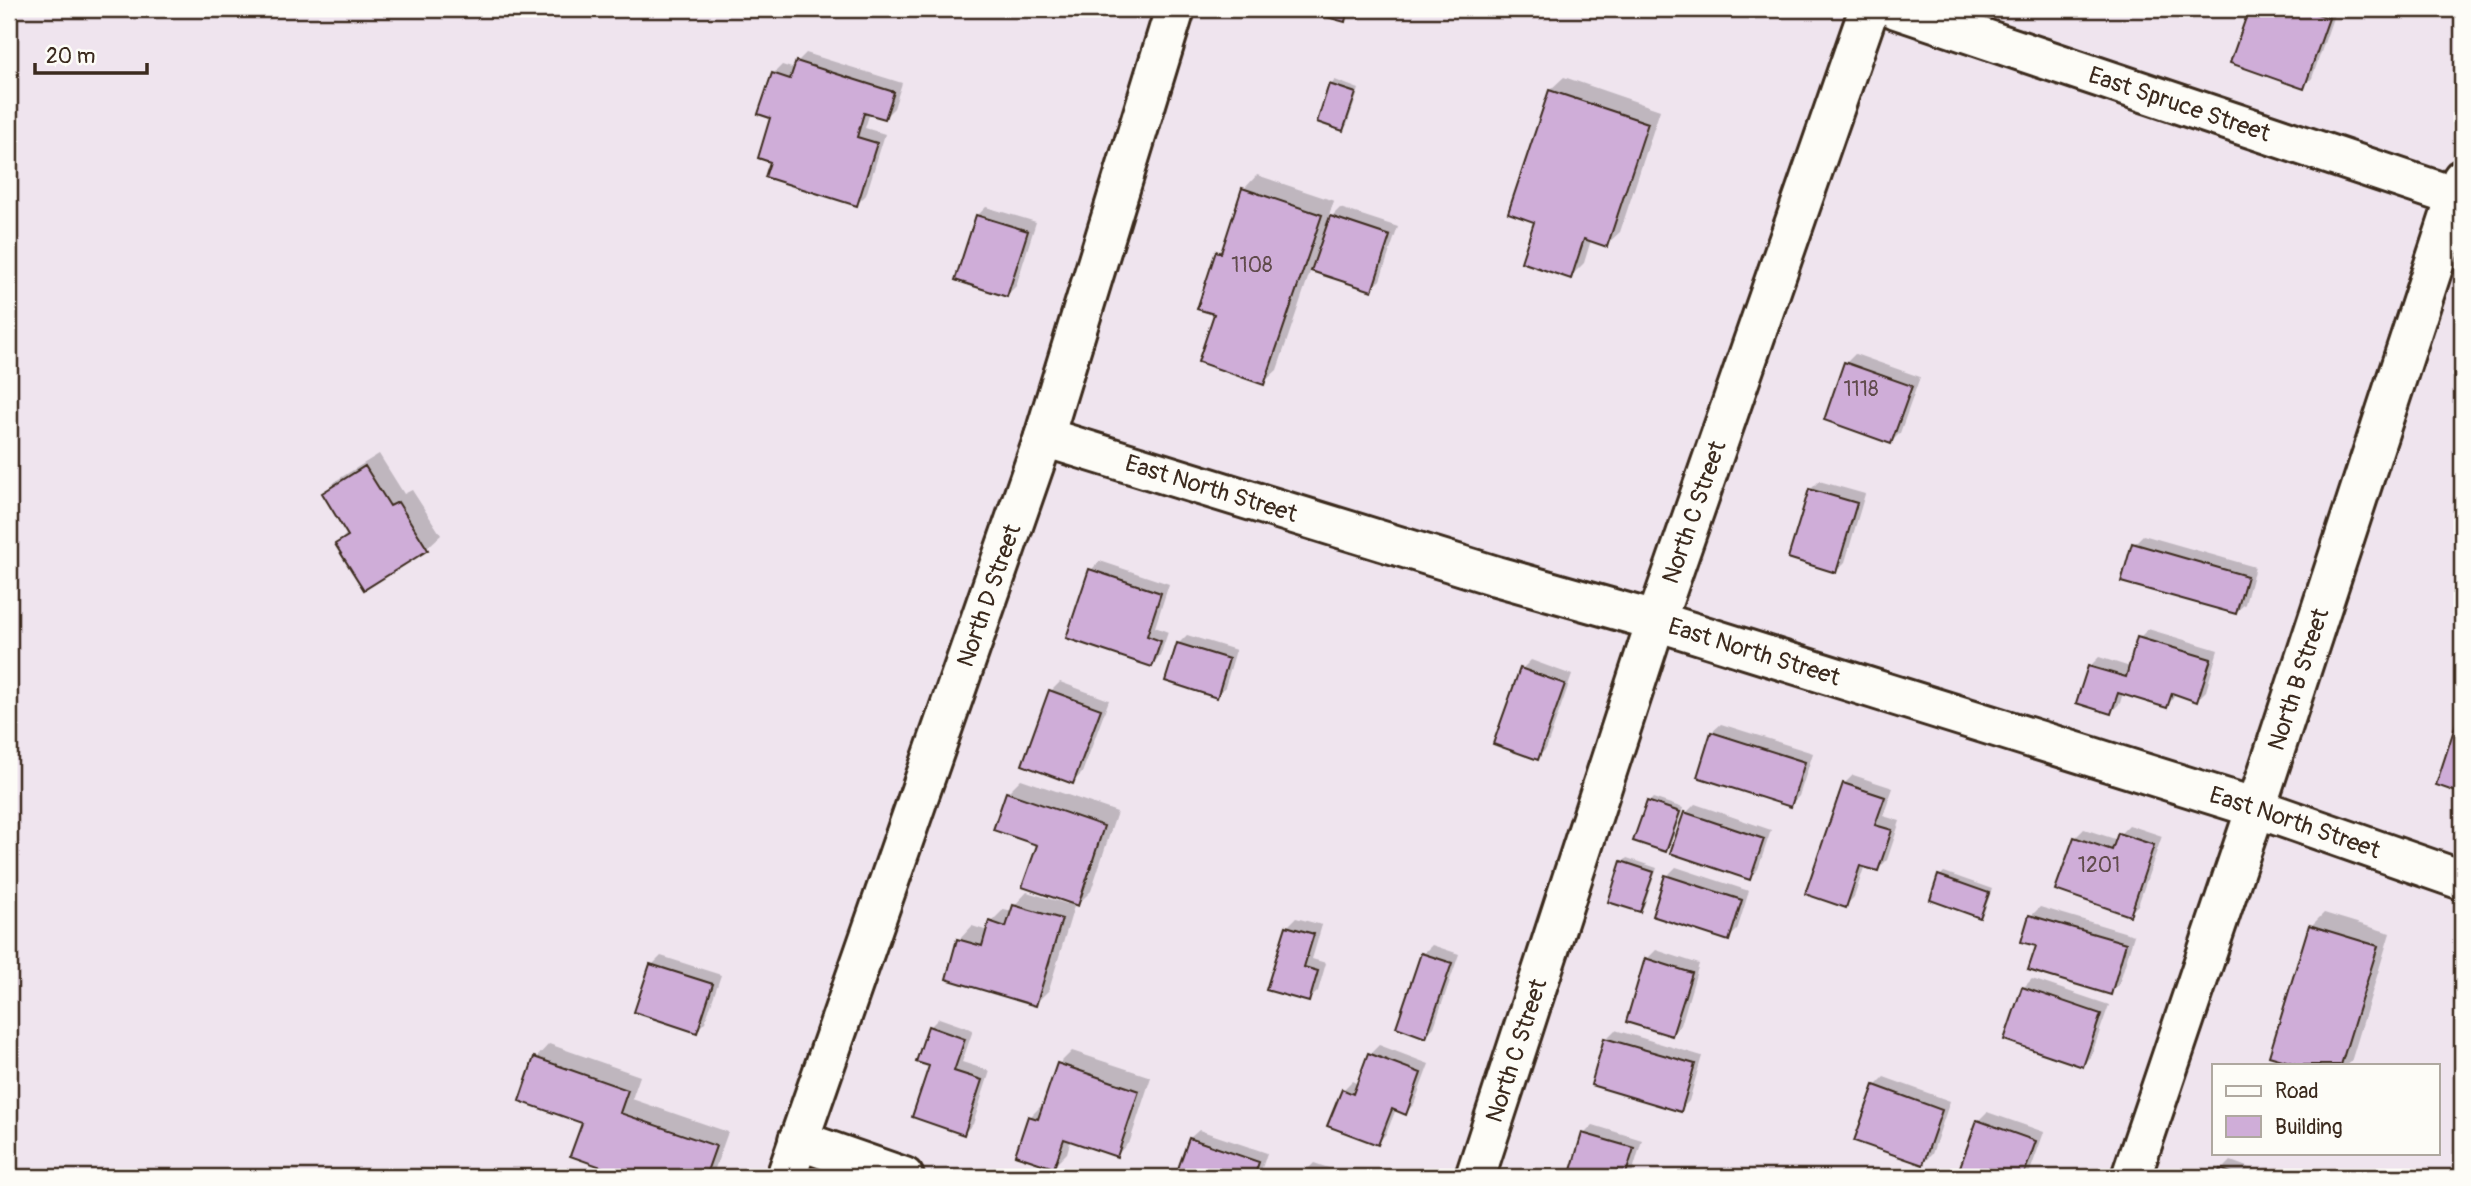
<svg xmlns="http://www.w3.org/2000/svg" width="2471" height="1186" viewBox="0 0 2471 1186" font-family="Pangolin,sans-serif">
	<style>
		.shadow { fill: #0003 }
		.building { fill: #cfadd8; stroke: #3b2a1e; stroke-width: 2 }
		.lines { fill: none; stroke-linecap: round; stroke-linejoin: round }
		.minor-casing { stroke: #3b2a1e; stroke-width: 44 }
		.minor { stroke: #fdfcf7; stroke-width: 38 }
		.labels { text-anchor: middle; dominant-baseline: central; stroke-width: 5; stroke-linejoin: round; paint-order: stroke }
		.number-label { font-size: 21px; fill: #604b4c }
		.street-label { font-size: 24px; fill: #3b2a1e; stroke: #fdfcf7 }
	</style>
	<rect width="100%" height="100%" fill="#efe4ee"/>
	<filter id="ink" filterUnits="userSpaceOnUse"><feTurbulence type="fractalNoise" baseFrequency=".0143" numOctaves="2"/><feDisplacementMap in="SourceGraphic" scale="14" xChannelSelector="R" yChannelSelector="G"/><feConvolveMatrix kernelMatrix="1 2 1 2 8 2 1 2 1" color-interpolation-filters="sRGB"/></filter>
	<g filter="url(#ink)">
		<path class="shadow" d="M 1305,9 L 1354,9 L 1344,20 Z
			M 2251,9 L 2336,9 L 2312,78 L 2304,87 L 2232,62 Z
			M 806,53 L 902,83 L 894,108 L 885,117 L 870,112 L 865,128 L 885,134 L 866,195 L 857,204 L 772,161 L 773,74 L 782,65 L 795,69 L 797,62 Z
			M 1564,77 L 1660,110 L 1620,232 L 1606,245 L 1591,240 L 1584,263 L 1570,277 L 1536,221 L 1550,90 Z
			M 1335,80 L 1359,89 L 1347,125 L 1343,129 L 1319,121 L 1331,85 Z
			M 1257,175 L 1334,201 L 1327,221 L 1340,208 L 1398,227 L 1380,280 L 1371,289 L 1311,269 L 1277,370 L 1263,383 L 1216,313 L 1218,252 L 1225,245 L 1244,189 Z
			M 986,207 L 1036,222 L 1016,286 L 1007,295 L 977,216 Z
			M 1855,354 L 1920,377 L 1900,433 L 1891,442 L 1846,363 Z
			M 379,454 L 404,494 L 412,490 L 441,535 L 427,548 L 364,588 L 337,544 L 348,532 L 324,493 L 337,480 Z
			M 1819,481 L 1865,494 L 1845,562 L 1836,571 L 1810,490 Z
			M 2143,535 L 2255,567 L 2245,604 L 2236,612 L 2134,544 Z
			M 1100,561 L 1169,584 L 1155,627 L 1168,632 L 1160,656 L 1151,665 L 1091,570 Z
			M 2148,629 L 2218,650 L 2206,691 L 2197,700 L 2177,693 L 2167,706 L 2123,693 L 2120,703 L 2111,712 L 2079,702 L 2090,666 L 2099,657 L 2130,667 L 2139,638 Z
			M 1187,635 L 1236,650 L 1225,687 L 1216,696 L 1178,644 Z
			M 1531,660 L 1572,675 L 1546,749 L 1537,758 L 1522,669 Z
			M 1060,682 L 1109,700 L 1082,773 L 1073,782 L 1051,691 Z
			M 1721,724 L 1813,753 L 1799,796 L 1790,805 L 1712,732 Z
			M 1853,775 L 1893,788 L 1883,816 L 1900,821 L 1887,860 L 1878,869 L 1865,865 L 1854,897 L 1845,906 L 1844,784 Z
			M 1021,779 L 1117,812 L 1091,891 L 1078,904 L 1075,903 L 1049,990 L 1035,1004 L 959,940 L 972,926 L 988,931 L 991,922 L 1004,909 L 1012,911 L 1014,906 L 1027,892 L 1067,904 L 1068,901 L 1039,844 L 1007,793 Z
			M 1653,798 L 1683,808 L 1670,846 L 1666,850 L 1649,802 Z
			M 1695,804 L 1771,830 L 1758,869 L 1749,878 L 1686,813 Z
			M 2129,825 L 2162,836 L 2138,905 L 2129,914 L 2075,838 L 2084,829 L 2118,840 L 2120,834 Z
			M 1627,858 L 1657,868 L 1644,906 L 1640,910 L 1623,862 Z
			M 1676,867 L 1749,891 L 1737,930 L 1728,939 L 1667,876 Z
			M 1944,872 L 1992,889 L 1984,912 L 1980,916 L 1932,899 L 1940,876 Z
			M 2040,907 L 2134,935 L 2119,984 L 2110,993 L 2031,916 Z
			M 2324,913 L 2390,933 L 2351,1062 L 2347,1065 L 2305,1065 L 2271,1055 L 2311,926 Z
			M 1296,918 L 1322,925 L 1312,959 L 1326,963 L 1318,991 L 1309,1000 L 1287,927 Z
			M 1432,945 L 1459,954 L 1434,1027 L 1425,1036 L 1423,954 Z
			M 1656,950 L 1699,964 L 1681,1025 L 1672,1034 L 1647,959 Z
			M 661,956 L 721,975 L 705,1022 L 696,1031 L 652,965 Z
			M 2032,979 L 2109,1005 L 2091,1056 L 2082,1065 L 2023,988 Z
			M 939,1018 L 973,1030 L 962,1062 L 990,1071 L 973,1124 L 964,1133 L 931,1065 L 930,1027 Z
			M 1615,1030 L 1702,1056 L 1689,1101 L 1680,1110 L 1606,1039 Z
			M 549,1044 L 640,1076 L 632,1099 L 728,1132 L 712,1177 L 635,1177 L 572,1155 L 584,1122 L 536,1058 Z
			M 1379,1045 L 1429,1064 L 1414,1104 L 1405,1113 L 1396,1109 L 1386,1134 L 1377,1143 L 1343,1090 L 1352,1081 L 1358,1084 L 1370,1054 Z
			M 1072,1051 L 1151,1077 L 1130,1141 L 1117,1155 L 1071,1139 L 1067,1153 L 1054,1166 L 1030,1117 L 1043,1104 L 1059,1064 Z
			M 1884,1077 L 1950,1101 L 1932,1154 L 1923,1163 L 1875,1086 Z
			M 1987,1112 L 2044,1132 L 2028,1177 L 1994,1177 L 1962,1166 L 1978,1121 Z
			M 1593,1125 L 1642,1140 L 1631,1177 L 1571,1177 L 1584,1134 Z
			M 1199,1130 L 1267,1153 L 1259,1177 L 1177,1177 L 1190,1138 Z
			M 2231,1161 L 2274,1177 L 2219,1177 L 2222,1170 Z
			M 1314,1163 L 1355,1177 L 1303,1177 L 1305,1172 Z"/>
		<path class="building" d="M 1298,9 L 1348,9 L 1345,22 Z
			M 2249,9 L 2303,9 L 2329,18 L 2304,89 L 2230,63 Z
			M 796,61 L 894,92 L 885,119 L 864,113 L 857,137 L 877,143 L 857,206 L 765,177 L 770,162 L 758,158 L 770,118 L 758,114 L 772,73 L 790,79 Z
			M 1329,84 L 1356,93 L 1343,131 L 1317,122 Z
			M 1549,90 L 1648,123 L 1607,247 L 1584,239 L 1571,279 L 1521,262 L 1534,222 L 1508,213 Z
			M 1242,188 L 1322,215 L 1264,385 L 1198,362 L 1214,314 L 1197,309 L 1216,251 L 1221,253 Z
			M 976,215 L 1028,231 L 1007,297 L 955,280 Z
			M 1330,216 L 1390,236 L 1372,291 L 1311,271 Z
			M 1844,362 L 1912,386 L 1891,444 L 1824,420 Z
			M 365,466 L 390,506 L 398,502 L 428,550 L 364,590 L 335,544 L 348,536 L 322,493 Z
			M 1809,489 L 1857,503 L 1836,573 L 1788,558 Z
			M 2132,543 L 2247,576 L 2236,614 L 2121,582 Z
			M 1089,569 L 1161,593 L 1147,636 L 1161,641 L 1152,667 L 1066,638 Z
			M 2137,637 L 2211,659 L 2197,702 L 2172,693 L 2167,708 L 2118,693 L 2111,714 L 2076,703 L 2088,666 L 2126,677 Z
			M 1177,643 L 1229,659 L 1217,698 L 1165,681 Z
			M 1520,668 L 1565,684 L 1538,760 L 1493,744 Z
			M 1049,690 L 1101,709 L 1073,784 L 1022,765 Z
			M 2460,711 L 2462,711 L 2462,794 L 2436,785 Z
			M 1711,732 L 1805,762 L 1791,807 L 1697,777 Z
			M 1843,783 L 1885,797 L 1875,825 L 1892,830 L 1878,871 L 1860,866 L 1846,908 L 1805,894 Z
			M 1006,792 L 1104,826 L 1078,906 L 1022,887 L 1037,845 L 993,830 Z
			M 1647,801 L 1680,812 L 1666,852 L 1633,841 Z
			M 1684,812 L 1764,839 L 1750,880 L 1670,853 Z
			M 2118,833 L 2154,845 L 2130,916 L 2055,890 L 2074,837 L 2112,850 Z
			M 1621,861 L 1654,872 L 1640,912 L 1608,902 Z
			M 1665,875 L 1742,900 L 1729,941 L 1652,916 Z
			M 1938,875 L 1989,893 L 1980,918 L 1930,900 Z
			M 1013,905 L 1062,919 L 1036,1006 L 946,979 L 957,939 L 982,946 L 989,921 L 1006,927 Z
			M 2029,915 L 2126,943 L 2111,995 L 2028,970 L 2036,946 L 2021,942 Z
			M 2309,925 L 2378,946 L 2341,1065 L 2299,1065 L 2269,1056 Z
			M 1286,926 L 1314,934 L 1304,967 L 1318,971 L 1309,1002 L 1266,990 Z
			M 1421,953 L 1452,963 L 1426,1038 L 1396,1027 Z
			M 1645,958 L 1692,973 L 1672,1036 L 1626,1022 Z
			M 650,964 L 713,984 L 697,1033 L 634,1012 Z
			M 2022,987 L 2101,1014 L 2083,1067 L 2004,1040 Z
			M 928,1026 L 965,1039 L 954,1071 L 982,1080 L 964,1135 L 912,1117 L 929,1066 L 916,1062 Z
			M 1604,1038 L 1695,1064 L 1681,1112 L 1591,1085 Z
			M 1368,1053 L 1421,1073 L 1406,1115 L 1392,1109 L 1378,1145 L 1327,1126 L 1342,1089 L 1353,1094 Z
			M 534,1057 L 628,1090 L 620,1113 L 716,1146 L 705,1177 L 629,1177 L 570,1156 L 582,1123 L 519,1101 Z
			M 1057,1063 L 1139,1091 L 1117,1157 L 1064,1139 L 1054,1168 L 1015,1155 L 1028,1116 L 1038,1119 Z
			M 1874,1085 L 1942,1110 L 1923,1165 L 1854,1141 Z
			M 1977,1120 L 2036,1141 L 2023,1177 L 1989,1177 L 1960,1167 Z
			M 1582,1133 L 1634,1148 L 1625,1177 L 1569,1177 Z
			M 1189,1138 L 1259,1162 L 1254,1177 L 1175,1177 Z
			M 2220,1169 L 2242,1177 L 2217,1177 Z"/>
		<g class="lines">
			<g class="minor-casing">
				<g id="minor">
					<path id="s1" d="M 1896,9 L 2462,199"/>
					<path id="s2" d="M 1044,437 L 1496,576 L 1656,621 L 2256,808 L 2462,880"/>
					<path d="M 798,1140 L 904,1177"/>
					<path id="s3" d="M 786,1177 L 1044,437 L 1175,9"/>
					<path id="s4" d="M 1475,1177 L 1656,621 L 1869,9"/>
					<path id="s5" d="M 2131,1177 L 2256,808 L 2462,179"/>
				</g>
			</g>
			<use href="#minor" class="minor"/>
		</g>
	</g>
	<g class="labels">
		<g class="number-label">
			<text x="1252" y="265">1108</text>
			<text x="1861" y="389">1118</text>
			<text x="2099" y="865">1201</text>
		</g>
		<g class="street-label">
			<text stroke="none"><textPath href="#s1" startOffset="299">East Spruce Street</textPath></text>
			<text stroke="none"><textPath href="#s2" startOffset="175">East North Street</textPath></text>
			<text stroke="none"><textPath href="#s4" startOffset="700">North C Street</textPath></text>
			<text stroke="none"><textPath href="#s3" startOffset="616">North D Street</textPath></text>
			<text stroke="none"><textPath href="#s2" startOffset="742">East North Street</textPath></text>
			<text stroke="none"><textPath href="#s5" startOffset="525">North B Street</textPath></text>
			<text stroke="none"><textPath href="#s2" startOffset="1309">East North Street</textPath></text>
			<text stroke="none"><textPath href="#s4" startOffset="133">North C Street</textPath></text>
		</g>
	</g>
	<rect width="2471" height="1186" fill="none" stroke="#fdfcf7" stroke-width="35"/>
	<rect x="18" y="18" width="2436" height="1151" fill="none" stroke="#3b2a1e" stroke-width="2.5" filter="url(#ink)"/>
	<rect x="2212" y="1064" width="228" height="91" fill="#fdfcf7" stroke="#afa8a0" stroke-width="2"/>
	<rect x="2226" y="1086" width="35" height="10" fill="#fdfcf7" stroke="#afa8a0" stroke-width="2"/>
	<text x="2275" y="1098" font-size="21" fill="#3b2a1e">Road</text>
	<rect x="2226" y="1116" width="35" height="21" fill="#cfadd8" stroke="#afa8a0" stroke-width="2"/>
	<text x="2275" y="1134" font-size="21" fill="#3b2a1e">Building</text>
	<path d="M35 63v10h112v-10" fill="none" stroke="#3b2a1e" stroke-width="3.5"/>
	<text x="46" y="63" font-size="21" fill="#3b2a1e" stroke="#fdfcf7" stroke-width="5" paint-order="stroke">20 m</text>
</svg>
